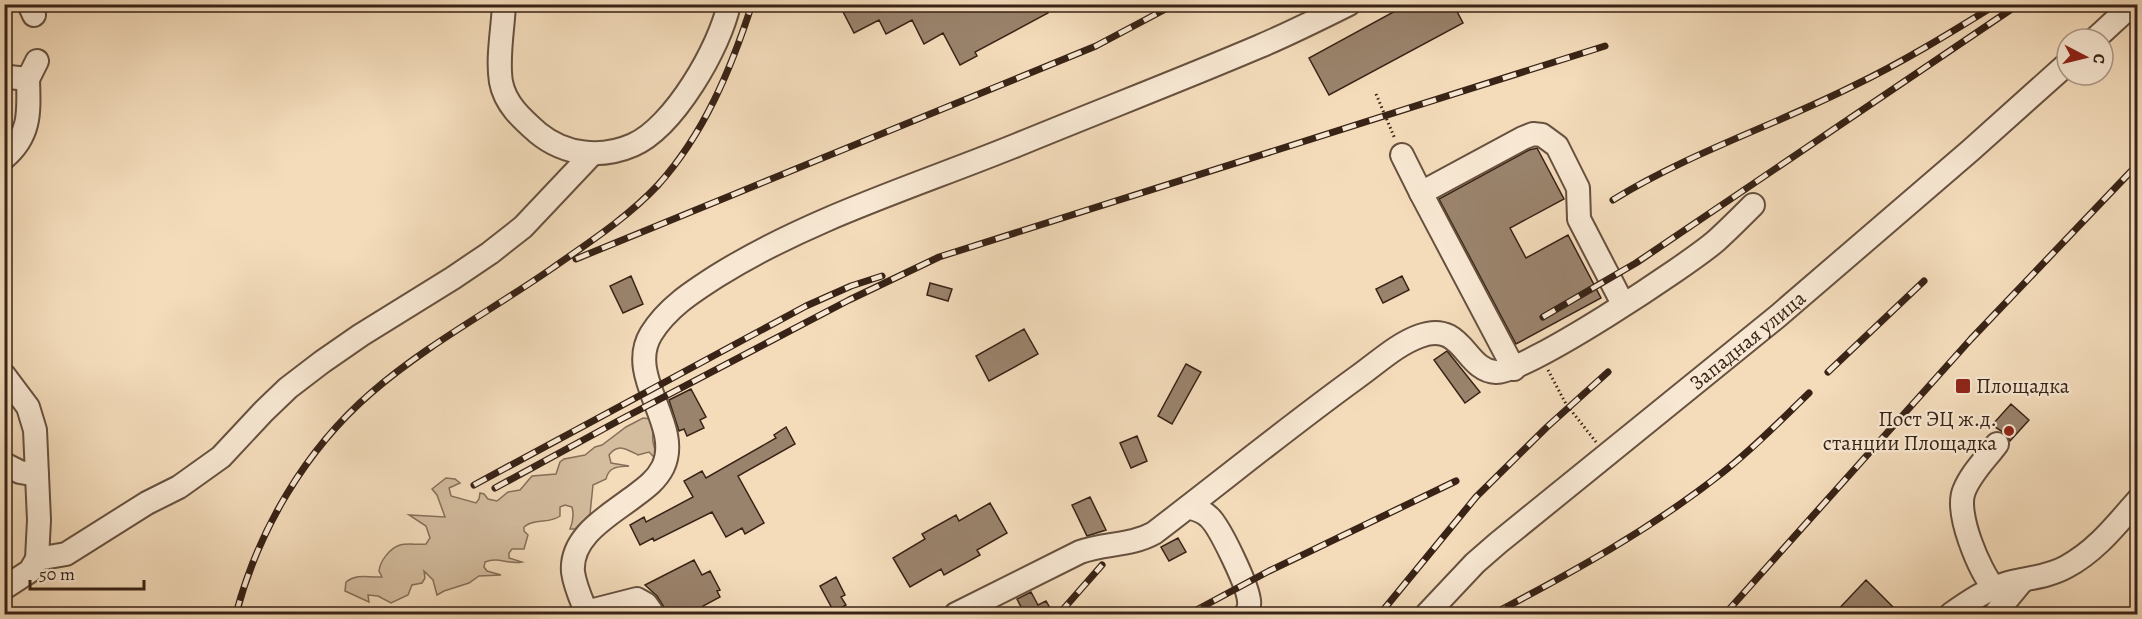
<svg xmlns="http://www.w3.org/2000/svg" width="2142" height="619" viewBox="0 0 2142 619" font-family="Alegreya,serif">
	<style>
		.green { fill: #d4bd9f; stroke: #86705a; stroke-width: 1.5 }
		.building { fill: #9a836c; stroke: #382316; stroke-width: 1.5 }
		.lines { fill: none; stroke-linecap: round; stroke-linejoin: round }
		.minor-casing { stroke: #67513f; stroke-width: 26 }
		.path { stroke: #382316; stroke-width: 3; stroke-dasharray: 1.5 3; stroke-linecap: butt }
		.minor { stroke: #f8e8d3; stroke-width: 22 }
		.rail-casing { stroke: #382316; stroke-width: 7 }
		.rail { stroke: #f8e8d3; stroke-width: 4.5; stroke-dasharray: 14; stroke-linecap: butt }
		.poi-dot { fill: #8f2418; stroke: #f8e8d3; stroke-width: 2 }
		.labels { text-anchor: middle; dominant-baseline: central; stroke-width: 4.5; stroke-linejoin: round; paint-order: stroke }
		.street-label { font-size: 21px; fill: #382316; stroke: #f8e8d3 }
		.poi-label { font-size: 21px; fill: #382316; stroke: #f8e8d3; text-anchor: start }
	</style>
	<rect width="100%" height="100%" fill="#f4dcbb"/>
	<filter id="stains"><feTurbulence type="fractalNoise" baseFrequency=".00333" numOctaves="4"/><feColorMatrix values="0 0 0 0 .2 0 0 0 0 .09 0 0 0 0 .02 0 0 0 .5 -.17"/></filter>
	<radialGradient id="worn" r=".72"><stop offset=".6" stop-color="#630" stop-opacity="0"/><stop offset="1" stop-color="#630" stop-opacity=".3"/></radialGradient>
	<path class="green" d="M 643,418 L 651,419 C 654,428 652,433 653,442 C 654,449 657,451 655,458 L 649,452 L 638,455 C 627,449 618,443 609,455 L 611,463 L 629,466 C 618,467 609,466 606,479 L 593,485 L 590,514 L 575,529 L 570,529 C 573,522 574,515 572,507 L 565,505 L 560,507 L 560,516 C 550,524 534,518 524,527 L 524,531 L 528,535 L 524,549 L 512,549 L 509,553 L 509,558 L 522,562 C 508,565 498,556 485,562 L 484,567 L 487,571 L 501,575 L 479,576 L 469,583 L 444,591 L 437,595 L 433,580 L 424,571 L 425,578 L 422,583 L 412,585 L 408,595 L 391,603 L 378,596 L 368,595 L 369,602 L 345,591 L 346,582 C 358,573 368,578 382,577 L 379,571 C 380,561 390,548 400,545 C 408,543 418,545 426,544 L 430,538 L 426,526 L 409,515 L 445,517 L 437,495 L 432,489 L 446,478 L 455,479 L 460,483 L 449,488 L 451,496 L 476,503 L 479,499 L 480,493 L 484,494 L 488,499 L 497,501 L 508,492 L 520,490 L 532,476 L 556,474 L 560,462 L 564,459 L 585,455 L 595,447 L 602,445 L 626,427 Z"/>
	<path class="building" d="M 839,4 L 1044,4 L 1048,13 L 975,52 L 977,56 L 960,65 L 943,33 L 924,44 L 912,20 L 886,34 L 879,20 L 854,33 Z
		M 1408,4 L 1453,4 L 1463,23 L 1329,95 L 1309,58 Z
		M 1537,148 L 1564,199 L 1510,228 L 1526,258 L 1568,235 L 1601,298 L 1516,344 L 1439,199 L 1529,150 Z
		M 631,276 L 643,304 L 623,313 L 610,286 Z
		M 1402,276 L 1409,290 L 1383,303 L 1376,289 Z
		M 930,283 L 952,289 L 948,301 L 927,295 Z
		M 1024,329 L 1038,354 L 989,381 L 976,356 Z
		M 1447,351 L 1480,392 L 1465,403 L 1434,360 Z
		M 1186,364 L 1201,372 L 1172,424 L 1158,416 Z
		M 691,389 L 706,417 L 700,420 L 704,428 L 687,436 L 684,429 L 679,431 L 669,400 Z
		M 2011,404 L 2029,420 L 2010,441 L 2006,434 L 1992,425 Z
		M 786,427 L 795,444 L 738,476 L 764,523 L 745,534 L 742,528 L 726,537 L 712,512 L 654,541 L 653,538 L 640,545 L 630,525 L 644,517 L 646,522 L 693,497 L 684,481 L 702,471 L 706,478 L 776,438 L 774,435 Z
		M 1137,436 L 1147,461 L 1131,468 L 1120,443 Z
		M 1090,497 L 1106,530 L 1087,536 L 1072,505 Z
		M 990,503 L 1007,533 L 977,550 L 980,555 L 944,575 L 941,569 L 910,587 L 893,558 L 925,539 L 922,534 L 956,515 L 959,521 Z
		M 1178,538 L 1186,552 L 1169,561 L 1161,547 Z
		M 694,560 L 702,575 L 710,571 L 720,590 L 717,591 L 720,597 L 703,606 L 707,615 L 666,615 L 664,607 L 657,596 L 645,585 Z
		M 836,577 L 845,595 L 841,597 L 846,605 L 834,612 L 820,586 Z
		M 1866,580 L 1901,615 L 1833,615 Z
		M 1031,592 L 1038,605 L 1046,601 L 1054,615 L 1021,615 L 1024,613 L 1017,599 Z"/>
	<g class="lines">
		<g class="minor-casing">
			<g id="minor">
				<path d="M 29,4 L 34,15"/>
				<path d="M 504,4 C 503,29 497,58 501,82 C 505,104 522,119 538,133 C 565,155 601,159 633,145 C 674,127 720,47 729,4"/>
				<path d="M 2095,39 L 2133,4"/>
				<path d="M 4,78 L 9,77 L 28,79 L 37,61"/>
				<path d="M 1402,155 L 1421,193"/>
				<path d="M 4,158 C 31,135 29,112 28,79"/>
				<path d="M 1514,369 L 1421,193 L 1523,138 L 1533,134 L 1542,135 L 1557,146 L 1578,188 L 1579,219 L 1623,304"/>
				<path d="M 4,375 L 28,407 L 35,430 L 39,520 L 37,559 L 30,571 L 4,588"/>
				<path d="M 4,464 L 20,472 L 37,475"/>
				<path d="M 1188,507 C 1195,509 1203,511 1209,517 C 1220,527 1248,586 1249,601 C 1250,606 1248,610 1246,614"/>
				<path d="M 37,559 L 66,554 L 147,503 L 179,487 L 221,457 L 264,411 L 288,388 L 322,362 L 361,335 L 453,278 L 490,253 L 523,227 L 592,154"/>
				<path d="M 1994,588 C 1979,570 1955,513 1964,491 C 1971,473 1986,459 1997,444"/>
				<path d="M 586,612 L 637,599 L 646,604 L 653,614"/>
				<path d="M 587,614 C 582,601 575,587 573,572 C 570,537 608,516 632,498 C 644,489 656,481 663,467 C 683,425 625,377 651,334 C 667,308 692,292 717,276 C 810,218 916,186 1017,145 C 1097,112 1178,81 1258,47 C 1289,34 1319,19 1349,4"/>
				<path d="M 956,614 L 1080,552 C 1104,543 1131,546 1154,533 C 1221,482 1287,428 1356,378 C 1376,364 1397,344 1420,336 C 1463,320 1465,371 1496,372 C 1524,374 1690,264 1717,240 C 1729,229 1741,217 1753,205"/>
				<path id="s1" d="M 1427,614 L 1475,563 L 1498,543 L 1778,316 L 1971,150 L 2067,64"/>
				<path d="M 1951,614 C 1968,602 1987,589 2008,583 C 2027,578 2048,577 2066,567 C 2096,551 2116,525 2138,500"/>
				<path d="M 1995,614 L 2023,580"/>
			</g>
		</g>
		<path class="path" d="M 1376,94 L 1395,139
			M 1548,370 L 1566,404 L 1596,442"/>
		<use href="#minor" class="minor"/>
		<g class="rail-casing">
			<path id="rail" d="M 1613,200 C 1689,153 1773,126 1853,86 C 1903,62 1950,33 1997,4
				M 576,259 L 1096,46 L 1175,4
				M 1543,317 L 1636,263 L 2019,4
				M 1828,372 L 1924,281
				M 474,485 L 806,306 L 851,286 L 882,276
				M 495,488 L 618,421 L 849,300 L 939,257 L 1605,46
				M 236,614 C 258,531 305,450 371,393 C 426,345 492,310 551,269 C 588,243 627,218 658,185 C 704,134 731,69 752,4
				M 1059,614 L 1102,565
				M 1189,614 L 1269,571 L 1456,481
				M 1380,614 L 1476,497 L 1547,427 L 1608,372
				M 1493,614 C 1573,572 1651,529 1722,473 C 1753,449 1781,420 1809,393
				M 1725,614 L 1971,339 L 2138,164"/>
		</g>
		<use href="#rail" class="rail"/>
	</g>
	<g class="poi-dot">
		<rect x="1955" y="378" width="16" height="16" rx="3"/>
		<circle cx="2009" cy="431" r="6"/>
	</g>
	<g class="labels">
		<g class="street-label">
			<text stroke="none"><textPath href="#s1" startOffset="422">Западная улица</textPath></text>
		</g>
		<g class="poi-label">
			<text x="1976" y="386">Площадка</text>
			<text x="1997" y="419" text-anchor="end">Пост ЭЦ ж.д.<tspan x="1997" dy="24">станции Площадка</tspan></text>
		</g>
	</g>
	<rect width="2142" height="619" fill="none" stroke="#f4dcbb" stroke-width="24"/>
	<rect x="6" y="6" width="2130" height="607" fill="none" stroke="#382316" stroke-width="3"/>
	<rect x="12" y="12" width="2118" height="595" fill="none" stroke="#382316" stroke-width="1.5"/>
	<g transform="translate(2085 57) rotate(97)"><circle r="28" fill="#f8e8d3" stroke="#ab9987" stroke-width="1.5"/>
	<path d="M0-4.5L10 22L0 15L-10 22Z" fill="#8f2418"/>
	<text y="-9" font-size="16" font-weight="bold" text-anchor="middle" fill="#382316">С</text>
	</g>
	<path d="M30 580v9h114v-9" fill="none" stroke="#382316" stroke-width="3"/>
	<text x="39" y="580" font-size="18" fill="#382316" stroke="#f8e8d3" stroke-width="4.5" paint-order="stroke">50 m</text>
	<rect width="100%" height="100%" filter="url(#stains)"/>
	<rect width="100%" height="100%" fill="url(#worn)"/>
</svg>
